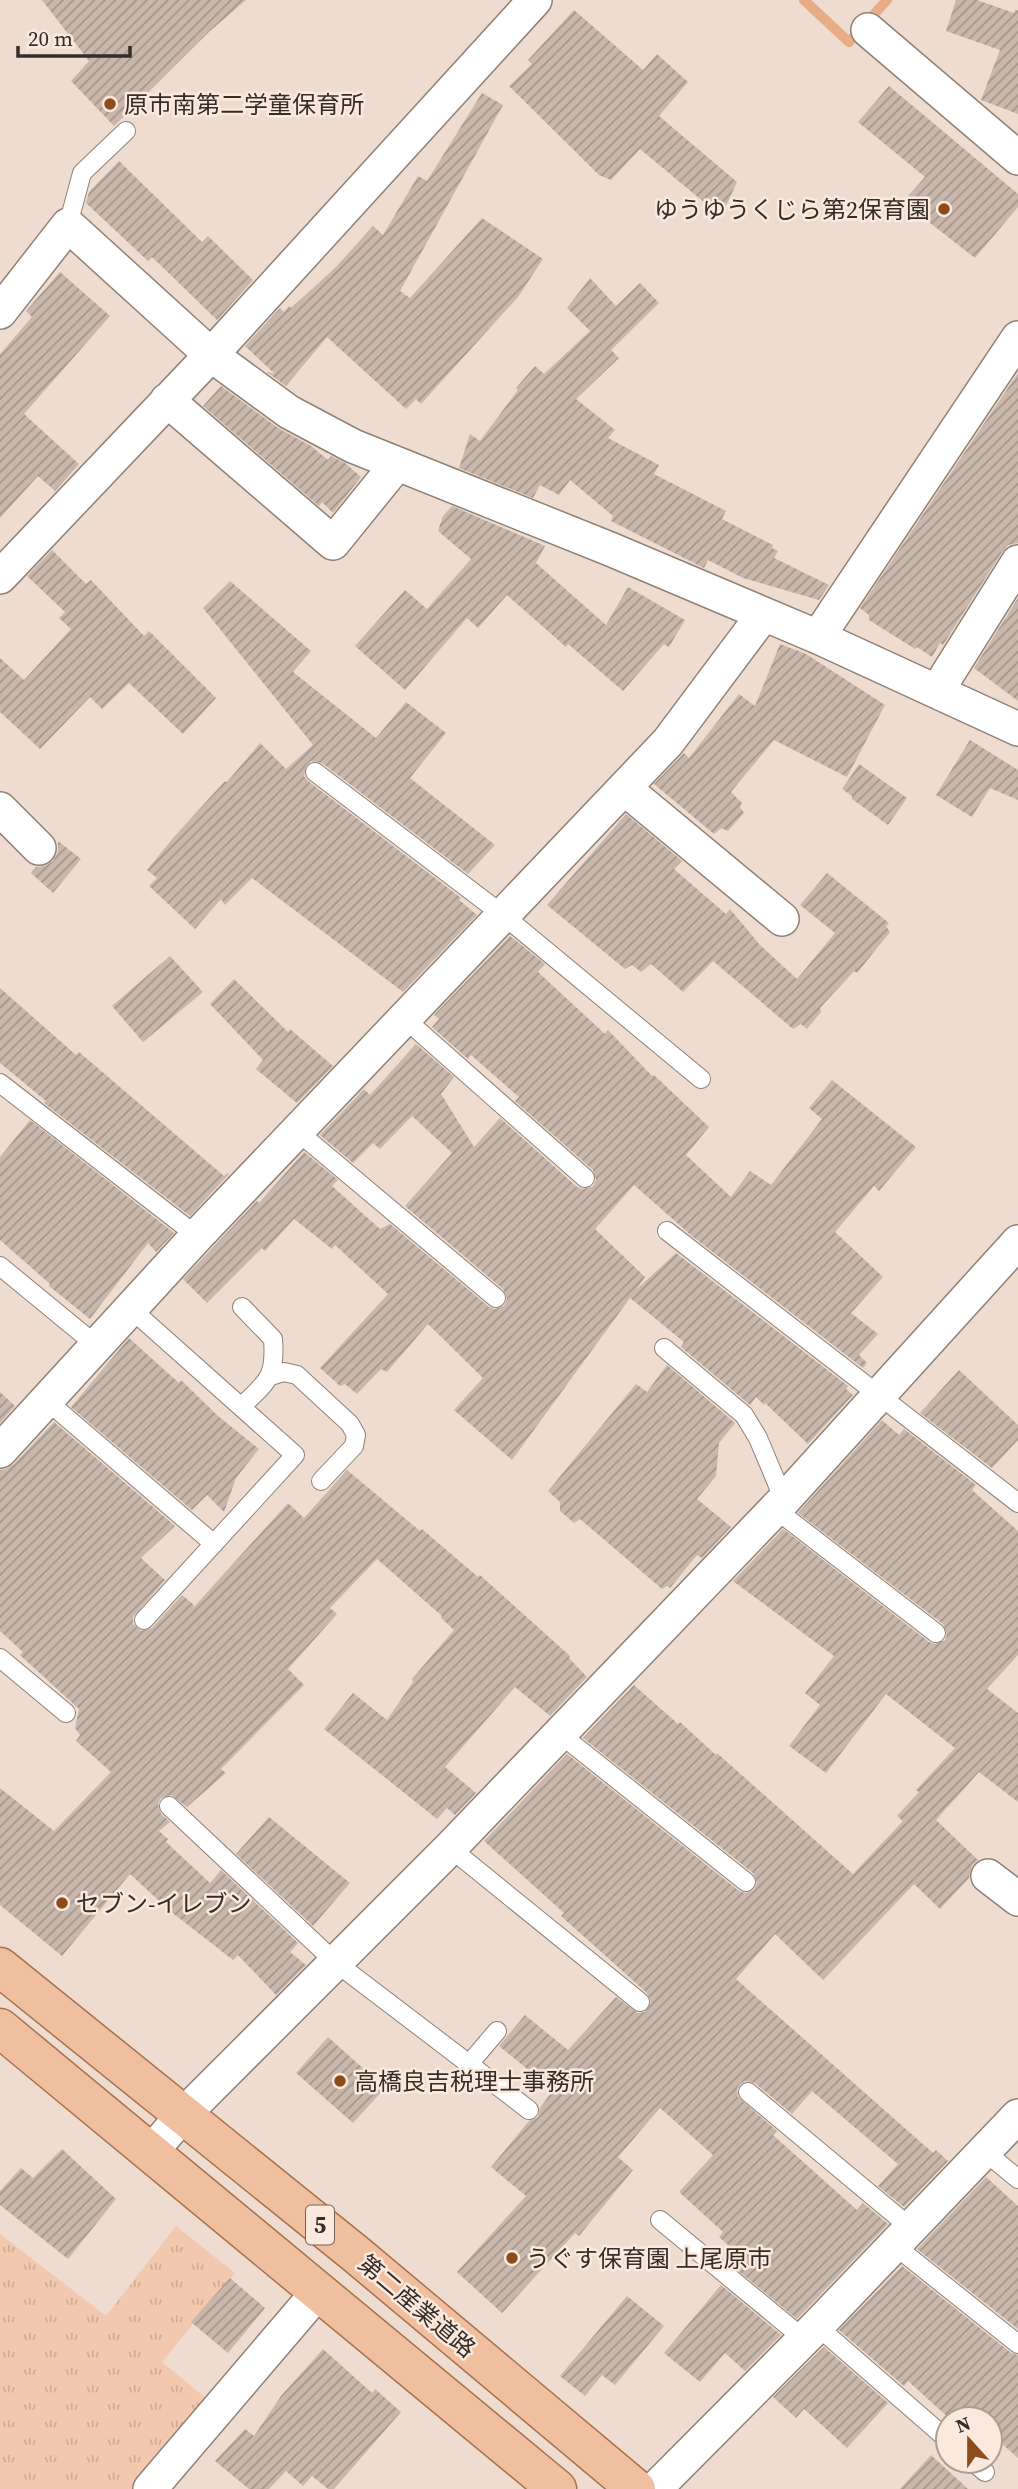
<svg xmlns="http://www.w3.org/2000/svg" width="1018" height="2489" viewBox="0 0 1018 2489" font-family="'Source Serif 4','Noto Sans JP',serif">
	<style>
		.grass { fill: url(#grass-tufts) }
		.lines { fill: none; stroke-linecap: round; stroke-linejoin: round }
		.stream { stroke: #e8ac86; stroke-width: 10 }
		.building { fill: url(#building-hatch) }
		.service-casing { stroke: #918075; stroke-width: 20 }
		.minor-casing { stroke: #918075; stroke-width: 36 }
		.primary-casing { stroke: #a7714c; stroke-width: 41 }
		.service { stroke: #fff; stroke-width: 18 }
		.minor { stroke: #fff; stroke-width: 33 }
		.primary { stroke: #efbf9f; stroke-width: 38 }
		.poi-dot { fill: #8d4c19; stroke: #fce9dd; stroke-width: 2.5 }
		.labels { text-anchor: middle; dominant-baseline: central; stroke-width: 5; stroke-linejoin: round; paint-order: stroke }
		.shield { fill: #fce9dd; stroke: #70655e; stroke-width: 2 }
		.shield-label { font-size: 23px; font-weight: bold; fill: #342d28 }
		.poi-label { font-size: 24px; fill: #342d28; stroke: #fce9dd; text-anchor: start }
		.street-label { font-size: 24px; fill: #342d28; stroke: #fce9dd }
	</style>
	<defs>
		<pattern id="grass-tufts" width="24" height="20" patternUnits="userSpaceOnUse" patternTransform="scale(1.75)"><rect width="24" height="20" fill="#f2c8ae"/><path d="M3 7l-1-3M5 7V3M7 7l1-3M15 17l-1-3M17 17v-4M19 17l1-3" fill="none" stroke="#d0ac96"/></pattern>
		<pattern id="building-hatch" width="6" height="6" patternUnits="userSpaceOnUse" patternTransform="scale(1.75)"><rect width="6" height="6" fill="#c9b7ab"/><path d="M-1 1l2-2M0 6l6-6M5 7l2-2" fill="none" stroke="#a4958b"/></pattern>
	</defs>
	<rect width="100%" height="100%" fill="#efdcd0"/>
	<path class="grass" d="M 176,2226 L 235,2273 L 162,2362 L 212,2403 L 138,2489 L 0,2489 L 0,2234 L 106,2316 Z"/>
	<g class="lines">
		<path class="stream" d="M 804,0 L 849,42 L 887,0"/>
	</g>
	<path class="building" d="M 42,0 L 246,0 L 210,31 L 114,126 L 71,81 L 89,61 Z
		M 956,0 L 977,0 L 1014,13 L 1015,10 L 1018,10 L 1018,114 L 981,100 L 1000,50 L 946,31 Z
		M 574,10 L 643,70 L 657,54 L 688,82 L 659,116 L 737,182 L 725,208 L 717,203 L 711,208 L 640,149 L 611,180 L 599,175 L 509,86 L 532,64 L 528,60 Z
		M 889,86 L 1018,194 L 1018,207 L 975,258 L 903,202 L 925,177 L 858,122 Z
		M 482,93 L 503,105 L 400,291 L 410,298 L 482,218 L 543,259 L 518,297 L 421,404 L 416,399 L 406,409 L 327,337 L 286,386 L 267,372 L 275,374 L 245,346 L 280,308 L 284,312 L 289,306 L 291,308 L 335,268 L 373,226 L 383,235 L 418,176 L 427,181 Z
		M 119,161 L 202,242 L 208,236 L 253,280 L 217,320 L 152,257 L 148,261 L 86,203 L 89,192 Z
		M 60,272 L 110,316 L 24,414 L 79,464 L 55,491 L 38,476 L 0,518 L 0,354 L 32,317 L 26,311 Z
		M 590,278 L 616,306 L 640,283 L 659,303 L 611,350 L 619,358 L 576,399 L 615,430 L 608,438 L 659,465 L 654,474 L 726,511 L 722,519 L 773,545 L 772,548 L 778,551 L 774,558 L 829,585 L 819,600 L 743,578 L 708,560 L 704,568 L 611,521 L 613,516 L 570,480 L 559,495 L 540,485 L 533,498 L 459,468 L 470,434 L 480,441 L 518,390 L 516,388 L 535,366 L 544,374 L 590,331 L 567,308 Z
		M 1018,373 L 1018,543 L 1008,545 L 1002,552 L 943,645 L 940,643 L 932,657 L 917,647 L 915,649 L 869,620 L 869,615 L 860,608 Z
		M 221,386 L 278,428 L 311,446 L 328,460 L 331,456 L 345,463 L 361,477 L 333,513 L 322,502 L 319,506 L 203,406 Z
		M 452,506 L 545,546 L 536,563 L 606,625 L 628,587 L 685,620 L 669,647 L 664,644 L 623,691 L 568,644 L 566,647 L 507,595 L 478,628 L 467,618 L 405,690 L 355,646 L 405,590 L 427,609 L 471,559 L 438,531 L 443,516 Z
		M 52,550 L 86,584 L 91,580 L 144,636 L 149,631 L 216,698 L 183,734 L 129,683 L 102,709 L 90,697 L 40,749 L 0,712 L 0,658 L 24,680 L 71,629 L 59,618 L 65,612 L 27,576 Z
		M 230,581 L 311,651 L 293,672 L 376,738 L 406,702 L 446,733 L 410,778 L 495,845 L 468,874 L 322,763 L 311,761 L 306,766 L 304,776 L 308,781 L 461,898 L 459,900 L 477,915 L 403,992 L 252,878 L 225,905 L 221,899 L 195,929 L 149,886 L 157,878 L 147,870 L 173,838 L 225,781 L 227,782 L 260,743 L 286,769 L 313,745 L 203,608 Z
		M 1018,598 L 1018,701 L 974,668 Z
		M 780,644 L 806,654 L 885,705 L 847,777 L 774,740 L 731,792 L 742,803 L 740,807 L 744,813 L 728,831 L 721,828 L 714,834 L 654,784 L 684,753 L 689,758 L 739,694 L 755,706 Z
		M 970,740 L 1018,770 L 1018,800 L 990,788 L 972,817 L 936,795 Z
		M 859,764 L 907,798 L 888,825 L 852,799 L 852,796 L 842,789 Z
		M 626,814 L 682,861 L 674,869 L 726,914 L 730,909 L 760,945 L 797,979 L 835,933 L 800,905 L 827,873 L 889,923 L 886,926 L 890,932 L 857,973 L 854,971 L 820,1008 L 821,1012 L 807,1029 L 801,1024 L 793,1029 L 713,961 L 683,992 L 651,964 L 641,972 L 632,965 L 625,969 L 547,905 Z
		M 58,841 L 81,859 L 53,893 L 31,873 L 36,867 L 45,866 L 53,861 L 58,852 Z
		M 510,936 L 545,964 L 538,972 L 605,1034 L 608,1030 L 652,1076 L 654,1075 L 709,1127 L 686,1155 L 731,1197 L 750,1171 L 771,1185 L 822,1119 L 809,1108 L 832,1080 L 916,1147 L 879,1191 L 874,1186 L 835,1232 L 883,1277 L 851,1313 L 878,1334 L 859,1355 L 867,1363 L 863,1368 L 692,1236 L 634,1185 L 595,1229 L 645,1277 L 637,1289 L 676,1253 L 848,1386 L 846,1389 L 853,1395 L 808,1444 L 765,1403 L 764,1405 L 756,1397 L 750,1405 L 681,1347 L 684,1342 L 630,1298 L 512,1460 L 454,1410 L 483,1378 L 428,1324 L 387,1372 L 381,1369 L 357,1394 L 345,1384 L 340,1386 L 320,1368 L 388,1294 L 335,1245 L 332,1249 L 294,1219 L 265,1251 L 262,1248 L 207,1303 L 183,1279 L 257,1201 L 259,1203 L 304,1152 L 338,1180 L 332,1186 L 380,1229 L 390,1224 L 489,1307 L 495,1309 L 504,1306 L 507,1299 L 503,1289 L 405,1206 L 452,1153 L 412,1116 L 380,1149 L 373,1143 L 353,1163 L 320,1135 L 364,1089 L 370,1095 L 416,1044 L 454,1077 L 441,1094 L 474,1147 L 500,1118 L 577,1187 L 583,1189 L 593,1186 L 596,1180 L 593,1170 L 515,1101 L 519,1097 L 471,1055 L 468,1059 L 432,1027 L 439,1019 L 434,1015 Z
		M 170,956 L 203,992 L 143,1042 L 112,1006 Z
		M 234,979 L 288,1032 L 290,1029 L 333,1066 L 297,1103 L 256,1069 L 263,1060 L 210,1004 Z
		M 0,988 L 76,1055 L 79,1052 L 224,1176 L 228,1173 L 229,1174 L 190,1216 L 44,1103 L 46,1101 L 0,1063 Z
		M 30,1120 L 174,1233 L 156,1252 L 148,1243 L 90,1319 L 49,1286 L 50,1284 L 0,1240 L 0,1157 Z
		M 129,1338 L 179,1383 L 181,1380 L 218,1416 L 259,1449 L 236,1478 L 224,1512 L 207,1495 L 192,1510 L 71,1407 Z
		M 667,1365 L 735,1423 L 719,1443 L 716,1476 L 697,1499 L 731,1527 L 702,1558 L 697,1555 L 670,1588 L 667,1586 L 662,1589 L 580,1519 L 574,1523 L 560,1511 L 560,1502 L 548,1491 L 636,1384 L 647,1392 Z
		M 959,1370 L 1018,1425 L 1018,1440 L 992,1468 L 920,1413 Z
		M 0,1392 L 15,1406 L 0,1423 Z
		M 882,1420 L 899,1435 L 904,1429 L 976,1485 L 972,1490 L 1018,1531 L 1018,1655 L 987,1689 L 1018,1713 L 1018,1802 L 979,1772 L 936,1820 L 978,1860 L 972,1865 L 969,1878 L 940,1909 L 914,1884 L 823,1980 L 775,1934 L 736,1979 L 933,2153 L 936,2150 L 948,2161 L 904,2207 L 878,2186 L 898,2164 L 812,2091 L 792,2114 L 755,2083 L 745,2081 L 740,2084 L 737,2089 L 738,2097 L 777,2131 L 773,2135 L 857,2210 L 863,2203 L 888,2224 L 797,2319 L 735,2268 L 743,2258 L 719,2237 L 723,2232 L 679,2192 L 713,2155 L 660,2108 L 618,2157 L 633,2170 L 579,2236 L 575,2233 L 502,2313 L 457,2272 L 526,2196 L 491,2167 L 529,2121 L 538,2117 L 540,2108 L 553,2090 L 499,2046 L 525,2015 L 568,2050 L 616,1997 L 638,2013 L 645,2012 L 651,2003 L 647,1993 L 561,1916 L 564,1913 L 484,1841 L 567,1754 L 739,1891 L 745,1893 L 754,1890 L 757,1883 L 753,1873 L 583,1738 L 634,1685 L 678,1724 L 680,1722 L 716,1755 L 717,1753 L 853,1874 L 903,1821 L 897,1816 L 919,1792 L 916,1790 L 955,1748 L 886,1694 L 826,1773 L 789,1746 L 820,1705 L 805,1693 L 834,1656 L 733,1581 L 783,1529 L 929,1642 L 935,1644 L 945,1640 L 947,1634 L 943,1624 L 798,1513 Z
		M 54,1422 L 175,1526 L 141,1558 L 165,1580 L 133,1617 L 133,1624 L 141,1631 L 152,1628 L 182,1595 L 194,1605 L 193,1608 L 288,1503 L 304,1518 L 347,1470 L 420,1531 L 422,1529 L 478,1577 L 480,1575 L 570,1656 L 569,1658 L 587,1677 L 550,1716 L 515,1687 L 445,1767 L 476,1793 L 455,1815 L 447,1808 L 437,1819 L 324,1729 L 353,1693 L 387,1720 L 413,1682 L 412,1679 L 454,1630 L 441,1618 L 442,1616 L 377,1559 L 330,1608 L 337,1614 L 288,1669 L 304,1685 L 221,1769 L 226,1773 L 187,1807 L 171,1795 L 161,1798 L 158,1804 L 161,1814 L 170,1822 L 159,1831 L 168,1839 L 166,1842 L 210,1883 L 221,1870 L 298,1943 L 290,1952 L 306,1965 L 276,1995 L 238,1955 L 233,1960 L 170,1911 L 130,1874 L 62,1956 L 0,1905 L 0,1788 L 54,1831 L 111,1772 L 76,1741 L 80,1735 L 75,1728 L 79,1709 L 20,1655 L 23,1652 L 0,1631 L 0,1470 L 6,1469 L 14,1464 Z
		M 269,1817 L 350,1883 L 313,1926 L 236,1854 Z
		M 328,2037 L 385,2088 L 353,2123 L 296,2073 Z
		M 62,2149 L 116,2199 L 68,2259 L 0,2205 L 0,2191 L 21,2168 L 33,2178 Z
		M 986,2177 L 1018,2206 L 1018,2329 L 917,2249 Z
		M 902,2266 L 1011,2353 L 1018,2355 L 1018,2458 L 990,2433 L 990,2419 L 950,2419 L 908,2381 L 904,2386 L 839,2330 Z
		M 230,2278 L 265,2308 L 228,2353 L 191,2322 Z
		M 721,2285 L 781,2335 L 745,2371 L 725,2353 L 700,2382 L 664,2353 Z
		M 627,2296 L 664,2326 L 615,2385 L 602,2375 L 585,2396 L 560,2376 Z
		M 824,2347 L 888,2403 L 847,2448 L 804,2409 L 796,2418 L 773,2397 Z
		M 323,2349 L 372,2393 L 375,2389 L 401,2412 L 334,2489 L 328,2489 L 312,2476 L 303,2486 L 286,2471 L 269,2489 L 249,2489 L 215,2461 L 245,2429 L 254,2436 L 281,2396 Z
		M 931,2455 L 968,2489 L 900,2489 Z"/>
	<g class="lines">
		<g class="service-casing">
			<path id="service" d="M 68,225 L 82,173 L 126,131
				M 315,772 L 503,915 L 701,1079
				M 404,1018 L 585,1178
				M 0,1083 L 197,1236
				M 297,1131 L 496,1298
				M 667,1231 L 1018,1503
				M 0,1266 L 96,1345
				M 130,1308 L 295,1455 L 144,1620
				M 664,1348 L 744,1415 L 758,1438 L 784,1500
				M 271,1376 L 284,1372 L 297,1375 L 350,1424 L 356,1435 L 354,1446 L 321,1481
				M 46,1400 L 214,1544
				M 241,1407 C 267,1381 276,1379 273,1339 L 242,1307
				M 775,1509 L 936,1633
				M 0,1658 L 66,1713
				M 560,1734 L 746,1882
				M 169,1806 L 335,1962 L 469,2064 L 497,2031
				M 450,1848 L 640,2002
				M 469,2064 L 529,2110
				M 748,2092 L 911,2228
				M 984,2151 L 1018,2179
				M 660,2220 L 804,2339
				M 894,2245 L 1018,2344
				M 817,2326 L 948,2440
				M 972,2461 L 985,2472"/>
		</g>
		<g class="minor-casing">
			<path id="minor" d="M 868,30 L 1018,158
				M 0,312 L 68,225 L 211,355 L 289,412 L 353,446 L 610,549 L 818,637 L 1018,729
				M 167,400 L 333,543 L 397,464
				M 0,577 L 211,355 L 535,0
				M 818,637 L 1018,338
				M 937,691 L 1018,562
				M 624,788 L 782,919
				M 0,809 L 39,848
				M 0,1451 L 197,1236 L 668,742 L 763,615
				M 988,1876 L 1018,1899
				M 150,2153 L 183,2115 L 450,1848 L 784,1500 L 1018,1242
				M 150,2489 L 318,2292
				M 655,2489 L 817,2326 L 1018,2116"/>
		</g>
		<g class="primary-casing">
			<path id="primary" d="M 0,1967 L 357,2255 L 636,2489
				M 0,2028 L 557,2489"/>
		</g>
		<use href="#service" class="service"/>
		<use href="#minor" class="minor"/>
		<use href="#primary" class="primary"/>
	</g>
	<g class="poi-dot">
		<circle cx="110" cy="104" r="7"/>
		<circle cx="944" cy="209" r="7"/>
		<circle cx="62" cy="1903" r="7"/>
		<circle cx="340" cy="2081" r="7"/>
		<circle cx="512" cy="2258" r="7"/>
	</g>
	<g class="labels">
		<rect class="shield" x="306" y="2205.5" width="28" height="39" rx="5"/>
		<g class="shield-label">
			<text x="320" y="2225">5</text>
		</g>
		<g class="poi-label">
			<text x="124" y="104">原市南第二学童保育所</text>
			<text x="930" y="209" text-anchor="end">ゆうゆうくじら第2保育園</text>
			<text x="76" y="1903">セブン-イレブン</text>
			<text x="354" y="2081">高橋良吉税理士事務所</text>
			<text x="526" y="2258">うぐす保育園 上尾原市</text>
		</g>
		<g class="street-label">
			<text transform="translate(417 2306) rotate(40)">第二産業道路</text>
		</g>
	</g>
	<g transform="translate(969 2440) rotate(339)"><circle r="33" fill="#fce9dd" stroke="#ac9e95" stroke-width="2"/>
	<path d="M0-5L12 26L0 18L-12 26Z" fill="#8d4c19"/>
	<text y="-10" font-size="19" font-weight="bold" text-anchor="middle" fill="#342d28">N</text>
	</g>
	<path d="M18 46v10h112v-10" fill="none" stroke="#342d28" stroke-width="3.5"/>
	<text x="28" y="46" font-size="21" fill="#342d28" stroke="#fce9dd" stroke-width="5" paint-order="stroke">20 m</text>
</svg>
